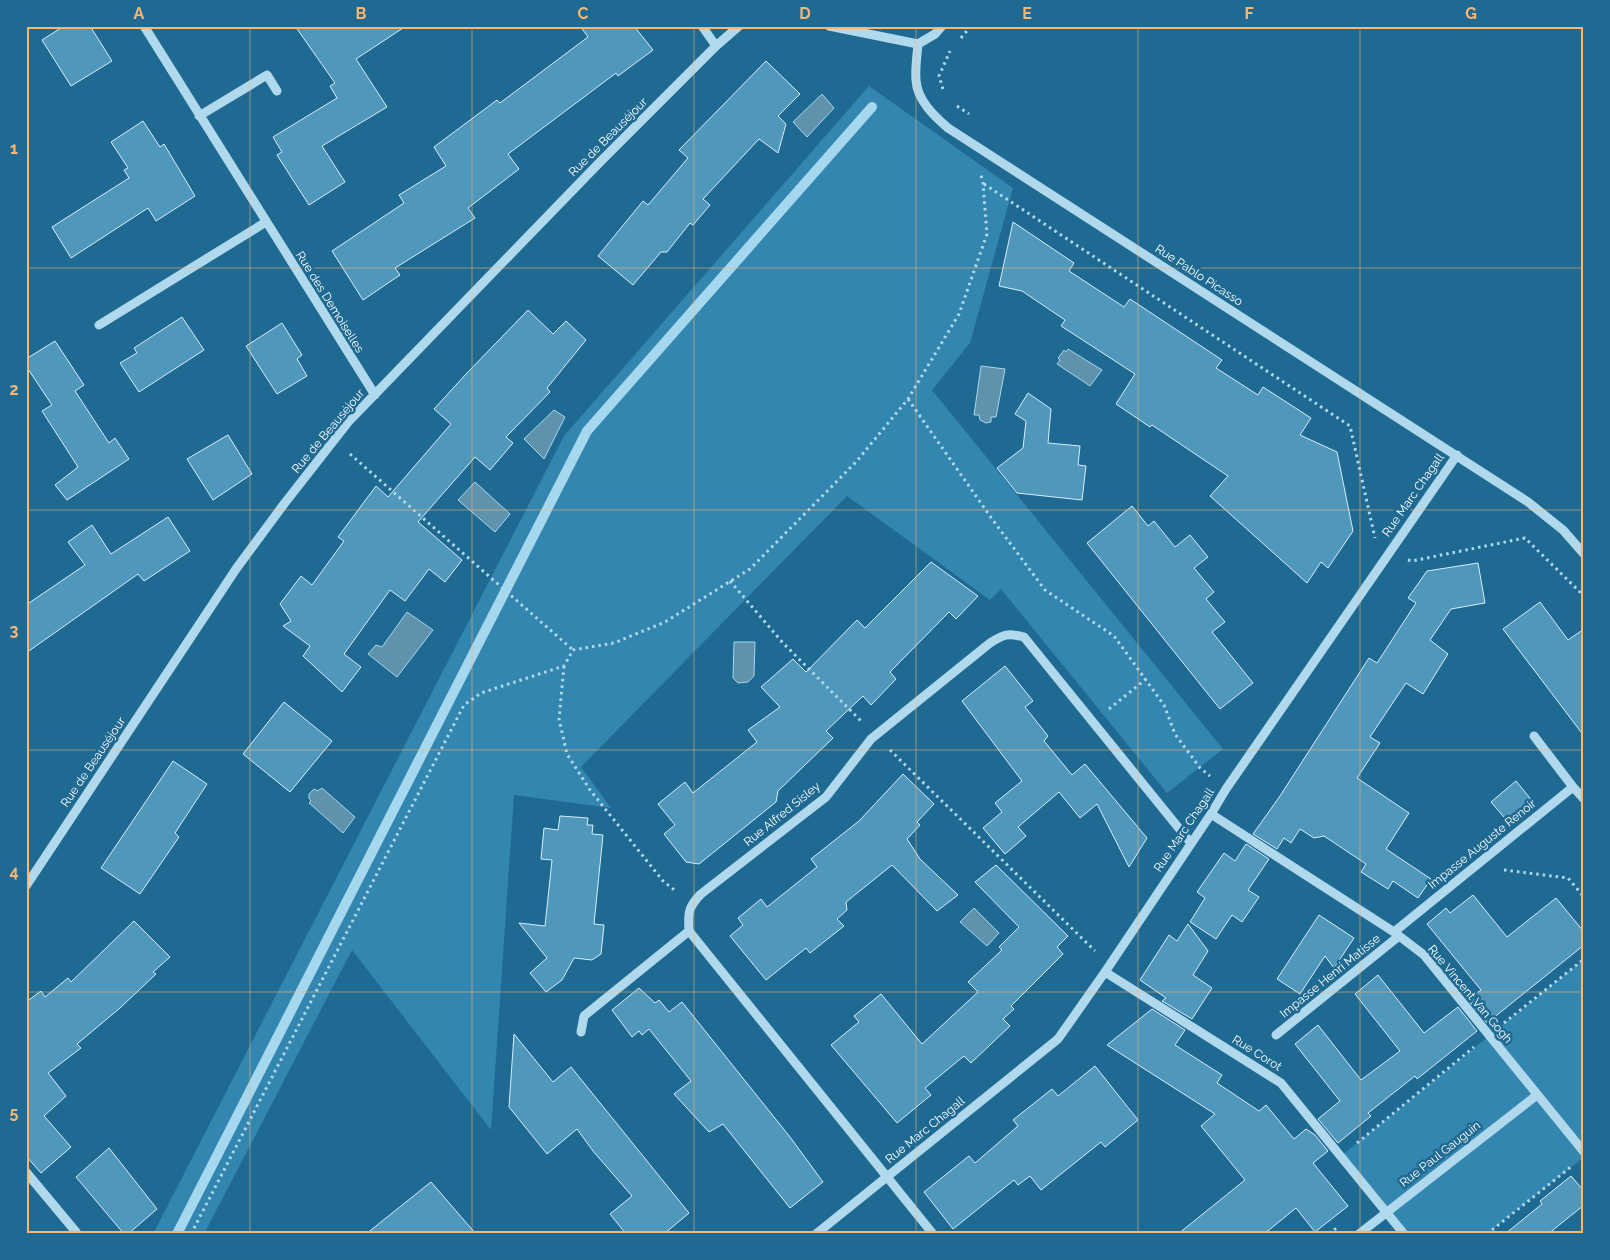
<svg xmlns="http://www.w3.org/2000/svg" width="1610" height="1260" viewBox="0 0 1610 1260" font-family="Raleway,sans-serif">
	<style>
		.green { fill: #3386af }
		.water { fill: #6192ad; stroke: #a5d7ef }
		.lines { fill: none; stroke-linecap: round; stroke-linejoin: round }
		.stream { stroke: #a5d7ef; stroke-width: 10 }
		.building { fill: #5097bc; stroke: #d7eefa }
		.path { stroke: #b1d9ed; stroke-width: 3; stroke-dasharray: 2.5 4; stroke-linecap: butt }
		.minor { stroke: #b1d9ed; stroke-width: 9 }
		.grid { fill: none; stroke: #fbb671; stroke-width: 1; stroke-opacity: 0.55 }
		.labels { text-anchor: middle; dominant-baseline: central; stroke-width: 5; stroke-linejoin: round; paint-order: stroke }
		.street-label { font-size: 12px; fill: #fff; stroke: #1f6a92 }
		.neatline { fill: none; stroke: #fbb671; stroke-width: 2 }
		.grid-label { font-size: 16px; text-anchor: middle; font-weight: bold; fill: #fbb671 }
	</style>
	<rect width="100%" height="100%" fill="#1f6a92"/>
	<path class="green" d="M 869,86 L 1013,188 L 970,343 L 932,390 L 1223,749 L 1167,793 L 1001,589 L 990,600 L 847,496 L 581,767 L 611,808 L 514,795 L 491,1130 L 352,950 L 204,1234 L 153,1234 L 564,436 Z
		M 1584,959 L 1584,1157 L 1487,1234 L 1404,1234 L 1341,1156 Z"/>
	<path class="water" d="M 822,94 L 834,108 L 807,137 L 793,122 Z
		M 1068,349 L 1102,370 L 1090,386 L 1057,364 L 1060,360 L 1058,358 L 1064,350 L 1066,352 Z
		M 981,366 L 1005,369 L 996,417 L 991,417 L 991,422 L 986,423 L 980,420 L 979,415 L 974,415 Z
		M 554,410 L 565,417 L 544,459 L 524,439 Z
		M 475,482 L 510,514 L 495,532 L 458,500 Z
		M 407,612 L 433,630 L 397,677 L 368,654 L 376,645 L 382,647 Z
		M 734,642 L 755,642 L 754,676 L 748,682 L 738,683 L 733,678 Z
		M 322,788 L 355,817 L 343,833 L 309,803 L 311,801 L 309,798 L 309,794 L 314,789 L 318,791 Z
		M 974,908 L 999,933 L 987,946 L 960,922 Z"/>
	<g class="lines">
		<path class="stream" d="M 177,1234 L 587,431 L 872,107"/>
	</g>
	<path class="building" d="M 64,26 L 90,26 L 112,61 L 71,86 L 42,40 Z
		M 295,26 L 406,26 L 356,59 L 387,107 L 322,146 L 345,182 L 309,205 L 277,155 L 282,152 L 273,137 L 337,98 L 330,86 L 335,83 Z
		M 580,26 L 634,26 L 653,50 L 618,76 L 616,73 L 508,154 L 519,169 L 468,208 L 475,218 L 395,268 L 400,275 L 363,300 L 332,251 L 404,203 L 399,195 L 446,166 L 434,147 L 497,100 L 500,103 L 588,37 Z
		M 766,61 L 800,94 L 778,116 L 786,124 L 778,153 L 759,139 L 703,199 L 710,205 L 693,225 L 690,223 L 667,252 L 661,252 L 633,285 L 598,256 L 643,201 L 648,205 L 688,158 L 679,150 Z
		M 143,121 L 160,147 L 164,144 L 195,196 L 156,221 L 148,208 L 71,258 L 52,227 L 129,178 L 124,170 L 128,168 L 111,142 Z
		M 1013,222 L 1074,263 L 1069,271 L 1124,307 L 1130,299 L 1222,360 L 1216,368 L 1258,395 L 1263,387 L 1311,418 L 1300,435 L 1337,452 L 1353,531 L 1328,568 L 1321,562 L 1307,583 L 1210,496 L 1228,476 L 1152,425 L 1150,427 L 1116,404 L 1135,374 L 1061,326 L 1065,320 L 1022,291 L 999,286 Z
		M 528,310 L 553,334 L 566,321 L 586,340 L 547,388 L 550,392 L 506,437 L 513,443 L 490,470 L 475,457 L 418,522 L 462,560 L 445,582 L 429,569 L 405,601 L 390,590 L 344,654 L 361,667 L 342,692 L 303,656 L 310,646 L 283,626 L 291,621 L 280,604 L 301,576 L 312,585 L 344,541 L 338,537 L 376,486 L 388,497 L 451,424 L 434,409 L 467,373 Z
		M 182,317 L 204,350 L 139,392 L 120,363 L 137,353 L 134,348 Z
		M 282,323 L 302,355 L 297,359 L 307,376 L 277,394 L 246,346 Z
		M 55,341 L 84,385 L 75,391 L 109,443 L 115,438 L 129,459 L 67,500 L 55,485 L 78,467 L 42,411 L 52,405 L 26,366 L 26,359 Z
		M 1028,393 L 1051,409 L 1048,443 L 1080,446 L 1078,465 L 1086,466 L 1082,500 L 1017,493 L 997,468 L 1023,448 L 1026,421 L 1015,414 Z
		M 228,435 L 252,474 L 213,500 L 187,459 Z
		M 1132,506 L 1148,526 L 1154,521 L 1175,547 L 1190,535 L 1208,557 L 1194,568 L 1214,592 L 1206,599 L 1225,622 L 1212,632 L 1253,683 L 1220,709 L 1087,543 Z
		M 168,517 L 190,551 L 144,581 L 138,574 L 26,653 L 26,605 L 85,565 L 68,542 L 92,525 L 111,554 Z
		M 931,562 L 978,596 L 956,619 L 949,612 L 890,672 L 896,679 L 871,705 L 863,696 L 826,731 L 833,738 L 778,791 L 776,802 L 699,864 L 686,862 L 664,834 L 675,825 L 658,804 L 685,782 L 693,793 L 757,742 L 748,730 L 780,707 L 761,687 L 793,659 L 806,672 L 857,620 L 865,628 Z
		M 1478,563 L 1485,603 L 1451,609 L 1430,640 L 1448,654 L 1423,694 L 1406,683 L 1370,737 L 1380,743 L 1357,778 L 1409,813 L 1386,849 L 1431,879 L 1418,898 L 1393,881 L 1388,889 L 1361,872 L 1366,864 L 1324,836 L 1314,838 L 1300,829 L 1291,843 L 1284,838 L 1277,849 L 1253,834 L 1280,796 L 1369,658 L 1377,663 L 1416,603 L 1408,598 L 1427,571 Z
		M 1540,602 L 1568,640 L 1584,629 L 1584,736 L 1503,629 Z
		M 1005,666 L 1033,701 L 1025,707 L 1048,736 L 1044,741 L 1072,775 L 1085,764 L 1147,838 L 1129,867 L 1097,804 L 1080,818 L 1059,792 L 1018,827 L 1026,836 L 1005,854 L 983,828 L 1002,812 L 995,803 L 1022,781 L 962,701 Z
		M 284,702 L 332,741 L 290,792 L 243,754 Z
		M 173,761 L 207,784 L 175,833 L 179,837 L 140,894 L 101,868 Z
		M 903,774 L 934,804 L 917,822 L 920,825 L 907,839 L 920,859 L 958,895 L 937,911 L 892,865 L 846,902 L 847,910 L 837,919 L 844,926 L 810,953 L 806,948 L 766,980 L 730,936 L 743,925 L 738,918 L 761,899 L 767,907 L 817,867 L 811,859 L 859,821 Z
		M 1516,781 L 1534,803 L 1509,823 L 1491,802 Z
		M 560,816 L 588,818 L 587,825 L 593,825 L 592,834 L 603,835 L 594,924 L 604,925 L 601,954 L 592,960 L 574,958 L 562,980 L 546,992 L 530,973 L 547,958 L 519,923 L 545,926 L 552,860 L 541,859 L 544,828 L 558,830 Z
		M 1246,844 L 1269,859 L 1248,890 L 1259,897 L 1242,922 L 1232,915 L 1216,939 L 1190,922 L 1205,898 L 1197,892 L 1224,853 L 1235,861 Z
		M 996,865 L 1068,936 L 1057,947 L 1063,954 L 1011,1006 L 1014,1009 L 1003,1019 L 1010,1026 L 971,1063 L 964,1056 L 925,1088 L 931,1095 L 897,1123 L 831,1045 L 859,1022 L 854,1016 L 881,994 L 922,1044 L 978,992 L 968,982 L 1002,950 L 999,947 L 1019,927 L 975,882 Z
		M 1473,895 L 1507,937 L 1556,898 L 1584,932 L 1584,945 L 1487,1023 L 1468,1000 L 1481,990 L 1427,924 L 1446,908 L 1450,913 Z
		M 1319,915 L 1354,938 L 1334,968 L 1325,956 L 1300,994 L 1277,979 Z
		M 134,921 L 170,957 L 153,972 L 156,974 L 120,1008 L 77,1044 L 81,1048 L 48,1073 L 66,1096 L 44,1116 L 71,1147 L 41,1173 L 26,1156 L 26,1002 L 41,991 L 45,997 L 68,978 L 71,982 Z
		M 1188,924 L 1208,951 L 1193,975 L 1212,988 L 1192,1019 L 1162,1001 L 1166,998 L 1140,980 L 1169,935 L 1177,941 Z
		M 1378,975 L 1424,1033 L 1458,1007 L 1477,1031 L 1417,1079 L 1415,1076 L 1368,1113 L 1371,1116 L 1338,1143 L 1318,1119 L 1340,1101 L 1295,1044 L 1318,1025 L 1361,1080 L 1400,1051 L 1355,994 Z
		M 639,988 L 655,1003 L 659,1000 L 669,1012 L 682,1002 L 790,1137 L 823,1182 L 790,1208 L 723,1124 L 709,1132 L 674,1094 L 691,1081 L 649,1029 L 642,1035 L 639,1031 L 632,1037 L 612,1010 Z
		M 1152,1009 L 1185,1030 L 1175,1045 L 1222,1075 L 1217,1083 L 1259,1111 L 1266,1105 L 1294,1139 L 1306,1129 L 1315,1135 L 1328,1151 L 1313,1163 L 1348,1206 L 1315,1232 L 1296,1208 L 1264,1234 L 1178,1234 L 1245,1180 L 1201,1126 L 1215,1114 L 1107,1045 Z
		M 514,1034 L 553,1082 L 571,1067 L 689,1213 L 664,1234 L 626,1234 L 610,1214 L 632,1196 L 593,1151 L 577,1129 L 547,1154 L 509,1107 Z
		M 1095,1066 L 1138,1120 L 1105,1147 L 1101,1142 L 1041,1190 L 1030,1176 L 1018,1185 L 1014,1180 L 953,1229 L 924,1192 L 969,1156 L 975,1163 L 1018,1126 L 1013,1120 L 1052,1089 L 1058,1096 Z
		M 109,1148 L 157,1209 L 128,1234 L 124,1234 L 76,1177 Z
		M 1571,1176 L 1584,1191 L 1584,1205 L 1548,1234 L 1505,1234 L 1542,1204 L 1540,1201 Z
		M 431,1182 L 476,1234 L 366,1234 Z"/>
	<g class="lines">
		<path class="path" d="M 961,38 L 971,26
			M 943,89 L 939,76 L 950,51
			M 957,106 L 969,114
			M 984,184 L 1350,426 L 1375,538
			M 908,399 L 992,519 L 1045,590 L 1114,636 L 1164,705 L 1175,734 L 1200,768 L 1210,776
			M 350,454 L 573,650
			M 1408,560 L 1412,561 L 1525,538 L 1584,596
			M 730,581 L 783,643 L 861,721
			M 564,666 L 559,719 L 567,754 L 590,790 L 663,881 L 677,892
			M 1109,709 L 1146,679
			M 890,750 L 1095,951
			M 1504,870 L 1568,878 L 1584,897
			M 1504,1023 L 1584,959
			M 1357,1143 L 1474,1047
			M 191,1234 L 464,705 L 481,693 L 564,666 L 573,650 L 614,643 L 665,622 L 750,569 L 856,462 L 908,399 L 959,314 L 987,234 L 983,183 L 981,175
			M 1329,1234 L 1339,1226
			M 1487,1234 L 1572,1166"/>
		<path class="minor" d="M 144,26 L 375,395
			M 702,26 L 716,46
			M 829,26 L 918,44
			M 918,44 C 917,56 915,68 916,80 C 917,100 934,116 948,128 L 1528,502 L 1563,530 L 1584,554
			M 918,44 L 935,34 L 942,26
			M 199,116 L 267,75 L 277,91
			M 99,325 L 266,222
			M 1534,736 L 1573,787
			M 1211,814 L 1394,932 L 1424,955 L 1584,1152
			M 26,886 L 236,569 L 284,504 L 349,421 L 600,162 L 716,46 L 739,26
			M 1394,932 L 1573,787 L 1584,799
			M 1105,972 L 1281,1083 L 1404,1234
			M 581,1032 L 584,1016 L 689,931
			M 1276,1035 L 1399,936
			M 26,1172 L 76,1232 L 74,1234
			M 816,1234 L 1058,1039 L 1105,972 L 1211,814 L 1226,789 L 1457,455
			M 933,1234 L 689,931 C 688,913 688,907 701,894 L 826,797 L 871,739 L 990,643 C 1004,634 1008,633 1024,637 L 1190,842
			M 1359,1234 L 1537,1095"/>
	</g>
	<path class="grid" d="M 250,26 L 250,1234M 472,26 L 472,1234M 694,26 L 694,1234M 916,26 L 916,1234M 1138,26 L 1138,1234M 1360,26 L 1360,1234M 26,268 L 1584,268M 26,510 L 1584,510M 26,750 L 1584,750M 26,992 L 1584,992"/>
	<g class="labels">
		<g class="street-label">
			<text transform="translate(608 137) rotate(-45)">Rue de Beauséjour</text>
			<text transform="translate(1199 275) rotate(33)">Rue Pablo Picasso</text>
			<text transform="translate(330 302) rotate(58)">Rue des Demoiselles</text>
			<text transform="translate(328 431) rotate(-50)">Rue de Beauséjour</text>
			<text transform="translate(1413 495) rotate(-55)">Rue Marc Chagall</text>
			<text transform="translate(93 762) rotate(-56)">Rue de Beauséjour</text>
			<text transform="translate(782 814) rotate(-39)">Rue Alfred Sisley</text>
			<text transform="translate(1184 830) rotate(-56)">Rue Marc Chagall</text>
			<text transform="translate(1482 844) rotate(-39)">Impasse Auguste Renoir</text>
			<text transform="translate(1330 976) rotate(-39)">Impasse Henri Matisse</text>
			<text transform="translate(1470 994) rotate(50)">Rue Vincent Van Gogh</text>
			<text transform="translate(1257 1053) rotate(32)">Rue Corot</text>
			<text transform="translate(925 1130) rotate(-39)">Rue Marc Chagall</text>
			<text transform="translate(1440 1154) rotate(-38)">Rue Paul Gauguin</text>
		</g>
	</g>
	<rect width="1610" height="1260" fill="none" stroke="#1f6a92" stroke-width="55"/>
	<rect x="28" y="28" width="1554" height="1204" class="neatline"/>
	<g class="grid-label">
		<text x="139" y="19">A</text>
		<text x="361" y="19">B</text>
		<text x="583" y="19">C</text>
		<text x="805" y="19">D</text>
		<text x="1027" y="19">E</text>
		<text x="1249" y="19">F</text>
		<text x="1471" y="19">G</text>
		<text x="14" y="154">1</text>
		<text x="14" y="395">2</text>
		<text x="14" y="636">3</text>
		<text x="14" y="877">4</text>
		<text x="14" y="1118">5</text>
	</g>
</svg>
